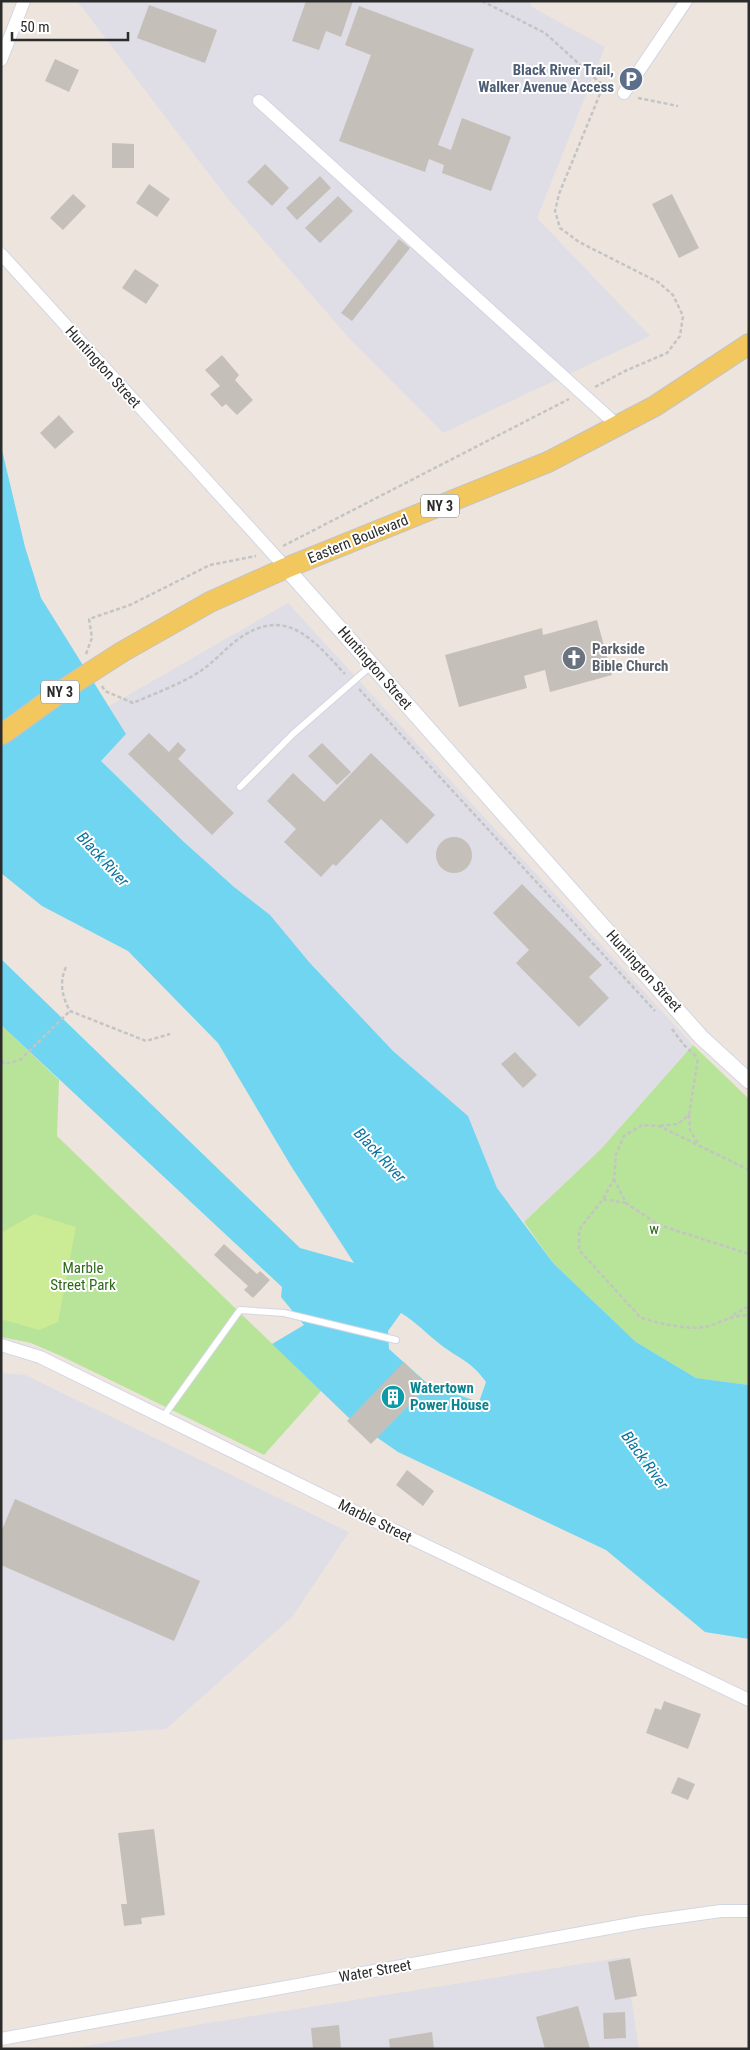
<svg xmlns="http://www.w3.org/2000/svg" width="750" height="2050" viewBox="0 0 750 2050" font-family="'Roboto Condensed',sans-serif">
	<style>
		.industrial { fill: #dfdde5 }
		.green { fill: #b7e499 }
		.pitch { fill: #cbeb94 }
		.water { fill: #6fd5f0; fill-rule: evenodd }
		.building { fill: #c5bfb9 }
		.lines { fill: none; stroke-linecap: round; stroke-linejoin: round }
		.service-casing { stroke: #d2d6e4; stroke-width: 8 }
		.minor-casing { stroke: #d2d6e4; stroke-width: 14 }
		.tertiary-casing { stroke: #d2d6e4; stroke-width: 17 }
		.primary-casing { stroke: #c4c4c4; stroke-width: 22 }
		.path { stroke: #c4c4c4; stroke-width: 2.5; stroke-dasharray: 4 2.5; stroke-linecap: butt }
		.service { stroke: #fff; stroke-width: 6 }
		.minor { stroke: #fff; stroke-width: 12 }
		.tertiary { stroke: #fff; stroke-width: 15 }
		.primary { stroke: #f2c75d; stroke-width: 20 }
		.primary-bridge-casing { stroke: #c4c4c4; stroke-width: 22; stroke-linecap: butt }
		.primary-bridge { stroke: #f2c75d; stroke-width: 20 }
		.labels { text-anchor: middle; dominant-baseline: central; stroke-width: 4; stroke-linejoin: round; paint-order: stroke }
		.shield { fill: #fff; stroke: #6b6b6b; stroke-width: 1 }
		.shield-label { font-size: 14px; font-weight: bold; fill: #2b2b2b }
		.service-label { font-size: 15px; font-weight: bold; fill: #4e5e75; stroke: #fff; text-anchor: end }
		.street-label { font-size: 15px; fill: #2b2b2b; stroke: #fff }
		.worship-label { font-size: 15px; font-weight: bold; fill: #5b616d; stroke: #fff; text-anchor: start }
		.park-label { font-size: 15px; fill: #2e6919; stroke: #fff }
		.culture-label { font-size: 15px; font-weight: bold; fill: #0d838f; stroke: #fff; text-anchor: start }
		.water-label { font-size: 16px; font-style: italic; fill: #0c749e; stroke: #fff }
	</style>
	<rect width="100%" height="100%" fill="#ede5dd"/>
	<path class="industrial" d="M 77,1 L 532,1 L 530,6 L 605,47 L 537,218 L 650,336 L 443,433 L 349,338 L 228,199 Z
		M 288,603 L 693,1045 L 601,1149 L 524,1222 L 497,1188 L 468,1116 L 393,1051 L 309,962 L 101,761 L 126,734 L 109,706 Z
		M 1,1373 L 25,1375 L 349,1532 L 292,1617 L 166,1729 L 1,1740 Z
		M 625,1957 L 639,2049 L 71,2049 L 202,2024 Z"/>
	<path class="green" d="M 1,1025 L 59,1080 L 57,1136 L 321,1391 L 264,1455 L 61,1356 L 31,1343 L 1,1337 Z
		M 693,1045 L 749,1099 L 749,1385 L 696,1378 L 636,1342 L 554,1264 L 524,1222 L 601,1149 Z"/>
	<path class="pitch" d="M 34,1214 L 76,1227 L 58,1322 L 39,1330 L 1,1319 L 1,1233 Z"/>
	<path class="water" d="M 1,446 L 25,547 L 41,598 L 126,734 L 101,761 L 184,842 L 234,887 L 270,915 L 309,962 L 393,1051 L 468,1116 L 497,1188 L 554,1264 L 636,1342 L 696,1378 L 749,1385 L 749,1639 L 705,1632 L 606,1550 L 398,1452 L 349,1418 L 272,1344 L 304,1325 L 281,1297 L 282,1287 L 1,1025 L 1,959 L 300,1248 L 354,1263 L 291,1166 L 218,1043 L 128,951 L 42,906 L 1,873 ZM 401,1313 C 416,1322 427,1334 441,1345 C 461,1360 471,1361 486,1382 L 479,1402 L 429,1385 L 389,1349 L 388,1331 Z"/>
	<path class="building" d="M 306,1 L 353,1 L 341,37 L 326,31 L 319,50 L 292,41 Z
		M 149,5 L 217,30 L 205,63 L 137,38 Z
		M 359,6 L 474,49 L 438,145 L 451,150 L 462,118 L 511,137 L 491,191 L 442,173 L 444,165 L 429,159 L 425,172 L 339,141 L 371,55 L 345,45 Z
		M 55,59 L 79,70 L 69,92 L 45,81 Z
		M 112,143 L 134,144 L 134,168 L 112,168 Z
		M 265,164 L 289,188 L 272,206 L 247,182 Z
		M 320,176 L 331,188 L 297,220 L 286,208 Z
		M 149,184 L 170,199 L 157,217 L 136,203 Z
		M 73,194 L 86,206 L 63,230 L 50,218 Z
		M 672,194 L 699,248 L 679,258 L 652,204 Z
		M 338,196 L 353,211 L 320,243 L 305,228 Z
		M 399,239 L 410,248 L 352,321 L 341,313 Z
		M 135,269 L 159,285 L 146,304 L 122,288 Z
		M 222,355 L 239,375 L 235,380 L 253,400 L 237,415 L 226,404 L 222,407 L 210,394 L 220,386 L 205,370 Z
		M 59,415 L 74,432 L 55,449 L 40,433 Z
		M 597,620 L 612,675 L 550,692 L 545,670 L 524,676 L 527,688 L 459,707 L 445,655 L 542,628 L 543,635 Z
		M 149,733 L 169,752 L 178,742 L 186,750 L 178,759 L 234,813 L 212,835 L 128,754 Z
		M 322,743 L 351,772 L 337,785 L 308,756 Z
		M 371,753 L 435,815 L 407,844 L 381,819 L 336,866 L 333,864 L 321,877 L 284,842 L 296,829 L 267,801 L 293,773 L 324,802 Z
		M436 855a18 18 0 1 1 36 0a18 18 0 1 1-36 0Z
		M 522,884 L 602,965 L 589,977 L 609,998 L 579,1027 L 516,963 L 529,950 L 493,913 Z
		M 515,1052 L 537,1075 L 523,1088 L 501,1064 Z
		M 224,1244 L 257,1274 L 260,1271 L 270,1280 L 253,1298 L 244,1290 L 248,1286 L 214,1255 Z
		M 404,1362 L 428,1386 L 371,1444 L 347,1421 Z
		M 407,1470 L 434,1491 L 423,1506 L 396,1485 Z
		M 15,1499 L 200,1581 L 174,1641 L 1,1565 L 1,1532 Z
		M 664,1701 L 701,1714 L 688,1749 L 646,1733 L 655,1708 L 661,1710 Z
		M 678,1777 L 695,1784 L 688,1800 L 671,1793 Z
		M 154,1829 L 165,1915 L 141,1918 L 142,1924 L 124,1926 L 121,1904 L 127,1904 L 118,1833 Z
		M 630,1958 L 637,1996 L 615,2000 L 608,1962 Z
		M 578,2006 L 590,2049 L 545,2049 L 536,2017 Z
		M 625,2012 L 626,2038 L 604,2039 L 603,2013 Z
		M 339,2025 L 341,2049 L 313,2049 L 311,2028 Z
		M 432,2032 L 434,2049 L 390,2049 L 389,2039 Z"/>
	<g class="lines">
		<g class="service-casing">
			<path id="service" d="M 240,787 L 293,734 L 372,665
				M 163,1417 L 240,1310 L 284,1313 L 396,1340"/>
		</g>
		<g class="minor-casing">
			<path id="minor" d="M 1,60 L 24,1
				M 624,93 L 686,1
				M 259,101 L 618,426
				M 1,254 L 286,568
				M 1,1345 L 40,1357 L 331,1500 L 749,1700
				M 1,2039 L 642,1922 L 721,1911 L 749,1911"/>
		</g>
		<g class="tertiary-casing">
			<path id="tertiary" d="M 286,568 L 701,1037 L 749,1081"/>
		</g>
		<g class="primary-casing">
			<path id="primary" d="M 122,652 L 210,602 L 286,568 L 548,462 L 655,406 L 749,344"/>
		</g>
		<path class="path" d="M 482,1 L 545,33 L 599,82 L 612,88
			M 638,98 L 678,106
			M 595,387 L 625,371 L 667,353 L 680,336 L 683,316 L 673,295 L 658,282 L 579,242 L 560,228 L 555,211 L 559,194 L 604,84
			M 283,546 L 569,399
			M 86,654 L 92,638 L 89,619 L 130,605 L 210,565 L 256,556
			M 102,686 L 105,691 L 133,703 C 155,693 182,684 202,670 C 215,661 225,649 237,640 C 286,604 313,640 345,674
			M 359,689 L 655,1011
			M 66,967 C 59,982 62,997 70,1011 L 146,1041 L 170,1034
			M 672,1029 L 684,1045 L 698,1058
			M 1,1061 L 5,1064 L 20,1060 L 70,1011
			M 689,1115 L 690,1130 L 698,1144
			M 660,1126 L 678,1124 L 689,1115 L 698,1058
			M 749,1170 L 659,1126 L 642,1125 L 624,1136 L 616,1154 L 614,1179 L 603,1199 L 579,1230 L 579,1250 L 640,1317 C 653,1323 691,1330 705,1327 C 723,1323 725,1316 749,1315
			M 614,1179 L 626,1203 L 659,1225 L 749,1254
			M 603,1199 L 626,1203
			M 733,1315 L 749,1306"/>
		<use href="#service" class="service"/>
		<use href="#minor" class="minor"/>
		<use href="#tertiary" class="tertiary"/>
		<use href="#primary" class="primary"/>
		<g class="primary-bridge-casing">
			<path id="primary-bridge" d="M 1,735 L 66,688 L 122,652"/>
		</g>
		<use href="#primary-bridge" class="primary-bridge"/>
	</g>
	<defs>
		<g id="parking-disc" transform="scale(1.25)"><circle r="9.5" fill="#5c6f8a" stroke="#fff"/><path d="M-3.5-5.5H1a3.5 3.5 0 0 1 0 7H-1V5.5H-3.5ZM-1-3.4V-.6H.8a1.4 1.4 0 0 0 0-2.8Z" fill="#fff"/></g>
		<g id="church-disc" transform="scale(1.25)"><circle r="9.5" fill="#6b7280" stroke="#fff"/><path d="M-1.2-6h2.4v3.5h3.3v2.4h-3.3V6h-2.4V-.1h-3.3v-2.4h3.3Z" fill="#fff"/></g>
		<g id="building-disc" transform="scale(1.25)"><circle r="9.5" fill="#0f9aa8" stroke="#fff"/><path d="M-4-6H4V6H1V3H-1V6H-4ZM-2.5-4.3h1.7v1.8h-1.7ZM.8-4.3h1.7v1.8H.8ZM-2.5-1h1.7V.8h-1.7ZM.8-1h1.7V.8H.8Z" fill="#fff"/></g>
	</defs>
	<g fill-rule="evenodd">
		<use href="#parking-disc" x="631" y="79"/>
		<use href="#church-disc" x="574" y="658"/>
		<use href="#building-disc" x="393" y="1397"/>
	</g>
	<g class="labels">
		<g class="shield">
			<rect x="421" y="494.5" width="38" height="23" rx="4"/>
			<rect x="41" y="680.5" width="38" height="23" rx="4"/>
		</g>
		<g class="shield-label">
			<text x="440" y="506">NY 3</text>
			<text x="60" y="692">NY 3</text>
		</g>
		<g class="service-label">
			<text x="614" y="70">Black River Trail,<tspan x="614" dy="17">Walker Avenue Access</tspan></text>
		</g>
		<g class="street-label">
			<text transform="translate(103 367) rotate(48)">Huntington Street</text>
			<text transform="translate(358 539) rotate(-22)">Eastern Boulevard</text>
			<text transform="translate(375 668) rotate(49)">Huntington Street</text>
			<text transform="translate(644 971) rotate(48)">Huntington Street</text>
			<text transform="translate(375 1521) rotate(26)">Marble Street</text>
			<text transform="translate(375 1971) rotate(-10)">Water Street</text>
		</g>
		<g class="worship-label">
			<text x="592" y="649">Parkside<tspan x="592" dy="17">Bible Church</tspan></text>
		</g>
		<g class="park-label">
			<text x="654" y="1229">w</text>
			<text x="83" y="1268">Marble<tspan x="83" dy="17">Street Park</tspan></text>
		</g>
		<g class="culture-label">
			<text x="410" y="1388">Watertown<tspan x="410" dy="17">Power House</tspan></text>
		</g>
		<g class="water-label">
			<text transform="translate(103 859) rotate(47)">Black River</text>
			<text transform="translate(380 1155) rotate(47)">Black River</text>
			<text transform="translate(645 1460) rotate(54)">Black River</text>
		</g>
	</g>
	<rect width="750" height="2050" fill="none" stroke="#2b2b2b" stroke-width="5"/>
	<path d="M12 32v8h116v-8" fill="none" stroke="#2b2b2b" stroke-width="2.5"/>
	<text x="20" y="32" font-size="15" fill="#2b2b2b" stroke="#ffffff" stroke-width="4" paint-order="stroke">50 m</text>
</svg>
